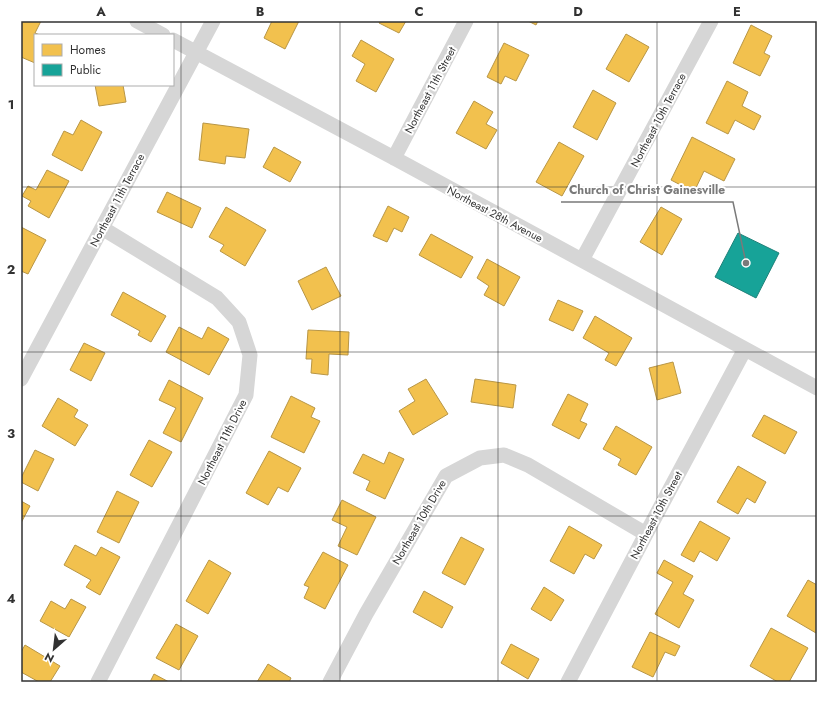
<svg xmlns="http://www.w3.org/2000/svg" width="838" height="703" viewBox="0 0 838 703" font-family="Jost,sans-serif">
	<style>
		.homes { fill: #f2c14e; stroke: #b89646 }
		.public { fill: #17a398; stroke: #1f8179 }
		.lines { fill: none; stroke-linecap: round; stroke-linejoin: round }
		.minor { stroke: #d6d6d6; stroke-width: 15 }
		.grid { fill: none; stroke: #323232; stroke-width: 1; stroke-opacity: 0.55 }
		.labels { text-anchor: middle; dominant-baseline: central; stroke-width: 4; stroke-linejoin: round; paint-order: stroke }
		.street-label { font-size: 11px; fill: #323232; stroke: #fff }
		.leader { fill: none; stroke: #7a7a7a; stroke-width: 1.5 }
		.callout-dot { fill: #7a7a7a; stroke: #fff; stroke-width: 1.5 }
		.callout-label { font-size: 12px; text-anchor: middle; font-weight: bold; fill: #7a7a7a; stroke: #fff; stroke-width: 4; stroke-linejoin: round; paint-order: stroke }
		.neatline { fill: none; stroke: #323232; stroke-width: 1.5 }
		.grid-label { font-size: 13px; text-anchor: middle; font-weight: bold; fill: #323232 }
	</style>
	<rect width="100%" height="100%" fill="#fff"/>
	<path class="homes" d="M 21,21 L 41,21 L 35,33 L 40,35 L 35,35 L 35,63 L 21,57 Z
		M 272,21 L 299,21 L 285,49 L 264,38 Z
		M 380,21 L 406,21 L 399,33 L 379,23 Z
		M 528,21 L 538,21 L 536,25 Z
		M 751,25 L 772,36 L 764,53 L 770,56 L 760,76 L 733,63 Z
		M 626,34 L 649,47 L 629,82 L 606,69 Z
		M 361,40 L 394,59 L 376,92 L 356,81 L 365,64 L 352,56 Z
		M 504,43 L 529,55 L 516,81 L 505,76 L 501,84 L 487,77 Z
		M 727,81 L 748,92 L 742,106 L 761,116 L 754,130 L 735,120 L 728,134 L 706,123 Z
		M 95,85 L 123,85 L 126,102 L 99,106 Z
		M 593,90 L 616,103 L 597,140 L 573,127 Z
		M 474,101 L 493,112 L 486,124 L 497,130 L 486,149 L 456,133 Z
		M 81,120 L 102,132 L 82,171 L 52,155 L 64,131 L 73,135 Z
		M 203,123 L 249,129 L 245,158 L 226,156 L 225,164 L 199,160 Z
		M 692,137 L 735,159 L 724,181 L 704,171 L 694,192 L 671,180 Z
		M 559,142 L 584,156 L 562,196 L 536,182 Z
		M 274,147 L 301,162 L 290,182 L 263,167 Z
		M 47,170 L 69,181 L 49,218 L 28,206 L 31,201 L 22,196 L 28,186 L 36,190 Z
		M 167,192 L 201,208 L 192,228 L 157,212 Z
		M 388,206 L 409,217 L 402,232 L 394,228 L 387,242 L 373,236 Z
		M 226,207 L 266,230 L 245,266 L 220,251 L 224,245 L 209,237 Z
		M 661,207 L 682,219 L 662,255 L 640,242 Z
		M 21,227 L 46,240 L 28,274 L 21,271 Z
		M 431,234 L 473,257 L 461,278 L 419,255 Z
		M 487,259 L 520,277 L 504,306 L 484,295 L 489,286 L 477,278 Z
		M 326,267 L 341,296 L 312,310 L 298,281 Z
		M 123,292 L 166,316 L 151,342 L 138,335 L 140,331 L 111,315 Z
		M 558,300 L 583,311 L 573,331 L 549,320 Z
		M 595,316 L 632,338 L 616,366 L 605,360 L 609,353 L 583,338 Z
		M 179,327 L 202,339 L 208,327 L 229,339 L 209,375 L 166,352 Z
		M 308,330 L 349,332 L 348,355 L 329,354 L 328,375 L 311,373 L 312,359 L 306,359 Z
		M 84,343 L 105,353 L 91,381 L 70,370 Z
		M 673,362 L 681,393 L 657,400 L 649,368 Z
		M 426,379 L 448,414 L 413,435 L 399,411 L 415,401 L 408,389 Z
		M 475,379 L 516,385 L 513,408 L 471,402 Z
		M 169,380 L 203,398 L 181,442 L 163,433 L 176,408 L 159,400 Z
		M 568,394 L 588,404 L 580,421 L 587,424 L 579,439 L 552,425 Z
		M 291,396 L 315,408 L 311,417 L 320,421 L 304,453 L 271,437 Z
		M 58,398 L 78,410 L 74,417 L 88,425 L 75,446 L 42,426 Z
		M 764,415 L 797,432 L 785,454 L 752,436 Z
		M 616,426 L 652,447 L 636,475 L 618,465 L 621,459 L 603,449 Z
		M 149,440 L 172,452 L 152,487 L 130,475 Z
		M 35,450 L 54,459 L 38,491 L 21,482 L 21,478 Z
		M 269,451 L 301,468 L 288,492 L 278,487 L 268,505 L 246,493 Z
		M 389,452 L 404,459 L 385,499 L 366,490 L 370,481 L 353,473 L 363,454 L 384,464 Z
		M 738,466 L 766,482 L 755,503 L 747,498 L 738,514 L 717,502 Z
		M 117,491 L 139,502 L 119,543 L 97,532 Z
		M 342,500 L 376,517 L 357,555 L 338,546 L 347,527 L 332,520 Z
		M 21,501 L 30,506 L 21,523 Z
		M 700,521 L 730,538 L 717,561 L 700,551 L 694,562 L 681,555 Z
		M 569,526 L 602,545 L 594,559 L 585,554 L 574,574 L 550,561 Z
		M 461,537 L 484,549 L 465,585 L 442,573 Z
		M 75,545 L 96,556 L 101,547 L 120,557 L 100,595 L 86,587 L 91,580 L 64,565 Z
		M 323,552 L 348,565 L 325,609 L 304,598 L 309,587 L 304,585 Z
		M 209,560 L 231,573 L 208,614 L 186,601 Z
		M 664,560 L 693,576 L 683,594 L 694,600 L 679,628 L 655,614 L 673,582 L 657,573 Z
		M 808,580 L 817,585 L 817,630 L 816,633 L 787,616 Z
		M 544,587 L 564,600 L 551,621 L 531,609 Z
		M 424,591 L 453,607 L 442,628 L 413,612 Z
		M 71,599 L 86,607 L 69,637 L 40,621 L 51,601 L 65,609 Z
		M 176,624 L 198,636 L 179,670 L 156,658 Z
		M 771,628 L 808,648 L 789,682 L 778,682 L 750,666 Z
		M 650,632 L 680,646 L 675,656 L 665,652 L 653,677 L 632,667 Z
		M 511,644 L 539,659 L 528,679 L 501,663 Z
		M 25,645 L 60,666 L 50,682 L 39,682 L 21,672 L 21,652 Z
		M 268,664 L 291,678 L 289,682 L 257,682 Z
		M 154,674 L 169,682 L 150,682 Z"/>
	<path class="public" d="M 738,233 L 779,253 L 756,298 L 715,277 Z"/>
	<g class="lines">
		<path class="minor" d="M 137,21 L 163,35
			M 173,40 L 394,158 L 817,388
			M 394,158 L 466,21
			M 582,260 L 711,21
			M 21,379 L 213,21
			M 98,682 L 246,395 L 250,355 L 239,322 L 217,298 L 102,228
			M 330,682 L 366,614 L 446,476 L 480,458 L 504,455 L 528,465 L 646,534
			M 568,682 L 646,534 L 745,349"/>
	</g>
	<path class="grid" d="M 181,21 L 181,682M 340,21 L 340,682M 498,21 L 498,682M 657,21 L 657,682M 21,187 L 817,187M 21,352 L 817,352M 21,516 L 817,516"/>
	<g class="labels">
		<g class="street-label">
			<text transform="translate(430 90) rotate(-62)">Northeast 11th Street</text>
			<text transform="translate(658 120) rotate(-62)">Northeast 10th Terrace</text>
			<text transform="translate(117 200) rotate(-62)">Northeast 11th Terrace</text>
			<text transform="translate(495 214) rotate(28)">Northeast 28th Avenue</text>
			<text transform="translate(222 442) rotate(-63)">Northeast 11th Drive</text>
			<text transform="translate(656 515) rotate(-62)">Northeast 10th Street</text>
			<text transform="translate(419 522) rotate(-60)">Northeast 10th Drive</text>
		</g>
	</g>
	<path class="leader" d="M746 263L733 202H561"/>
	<circle class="callout-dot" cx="746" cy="263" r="4"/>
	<g class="callout-label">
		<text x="647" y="194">Church of Christ Gainesville</text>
	</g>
	<rect width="838" height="703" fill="none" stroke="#ffffff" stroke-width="44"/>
	<rect x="34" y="34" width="140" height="52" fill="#ffffff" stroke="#adadad"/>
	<rect x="42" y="44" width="20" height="12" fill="#f2c14e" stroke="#adadad"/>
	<text x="70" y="54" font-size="12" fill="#323232">Homes</text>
	<rect x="42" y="64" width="20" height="12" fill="#17a398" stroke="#adadad"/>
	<text x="70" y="74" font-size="12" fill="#323232">Public</text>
	<g transform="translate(54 649) rotate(208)" stroke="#ffffff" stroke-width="3" paint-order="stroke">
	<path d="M0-3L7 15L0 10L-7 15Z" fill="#323232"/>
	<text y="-6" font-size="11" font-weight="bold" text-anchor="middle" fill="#323232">N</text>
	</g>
	<rect x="22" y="22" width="794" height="659" class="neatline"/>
	<g class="grid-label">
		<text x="101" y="16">A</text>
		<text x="260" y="16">B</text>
		<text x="419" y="16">C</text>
		<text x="578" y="16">D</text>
		<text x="737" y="16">E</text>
		<text x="11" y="109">1</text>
		<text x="11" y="274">2</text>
		<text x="11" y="438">3</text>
		<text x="11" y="603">4</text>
	</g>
</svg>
